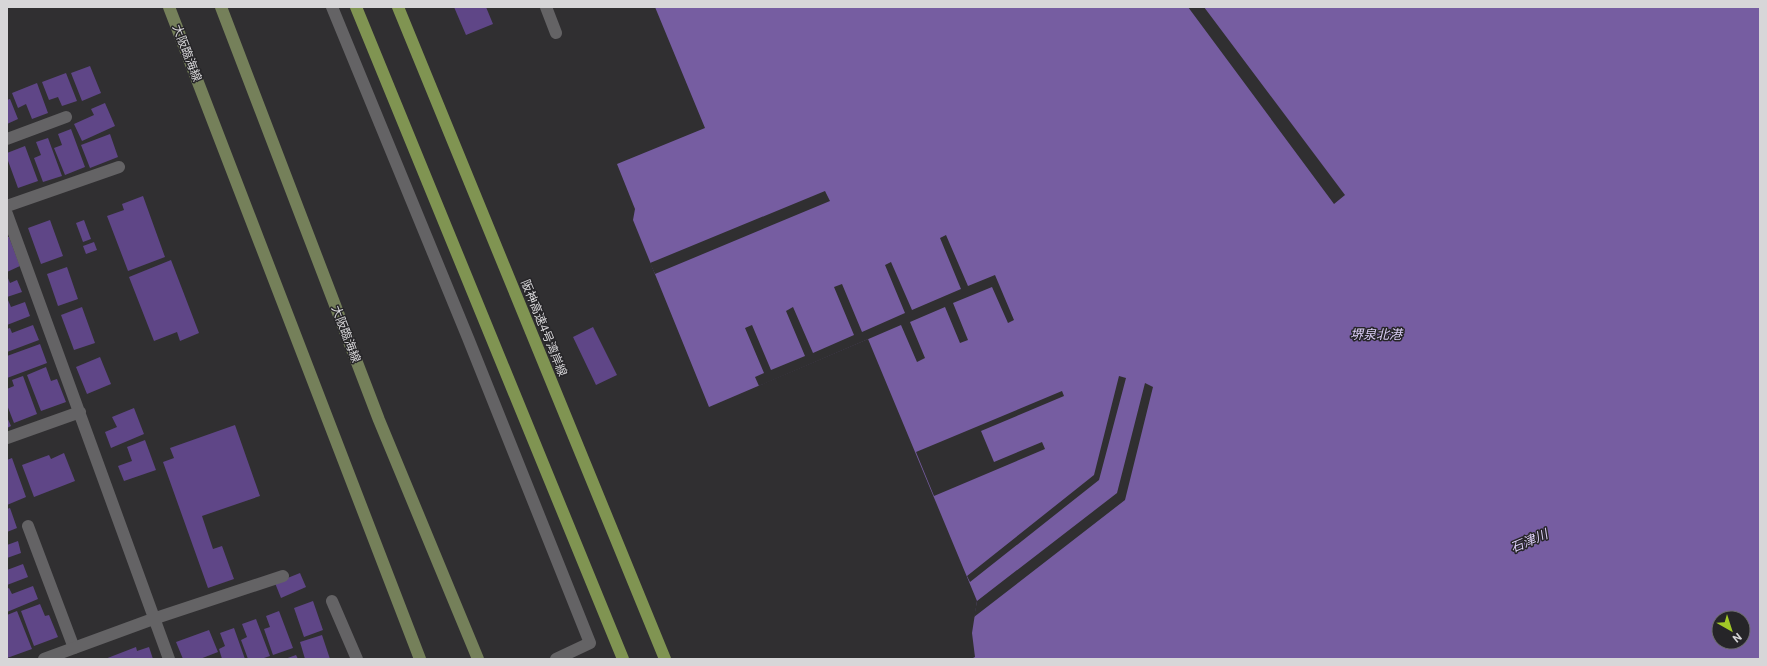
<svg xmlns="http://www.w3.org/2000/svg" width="1767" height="666" viewBox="0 0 1767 666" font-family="Roboto,'Noto Sans JP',sans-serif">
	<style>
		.water { fill: #765da1; fill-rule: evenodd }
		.pier { fill: #302f31 }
		.building { fill: #5f4687 }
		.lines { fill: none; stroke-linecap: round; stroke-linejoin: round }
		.service { stroke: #646365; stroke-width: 12 }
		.minor { stroke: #646365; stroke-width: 12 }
		.primary { stroke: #75805a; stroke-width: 12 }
		.motorway { stroke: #809452; stroke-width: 12 }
		.labels { text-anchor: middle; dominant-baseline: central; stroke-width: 3; stroke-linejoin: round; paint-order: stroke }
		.street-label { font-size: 12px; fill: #d7d6d8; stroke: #262528 }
		.water-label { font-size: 13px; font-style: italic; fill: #dacdf4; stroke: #262528 }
	</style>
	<rect width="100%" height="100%" fill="#302f31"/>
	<path class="water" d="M 655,7 L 1760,7 L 1760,659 L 971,659 L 975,657 L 972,633 L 977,601 L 868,339 L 709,407 L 633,220 L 635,209 L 617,164 L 705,128 ZM 1719,618 L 1743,618 L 1743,642 L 1719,642 Z"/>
	<path class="pier" d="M 1188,7 L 1204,7 L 1345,195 L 1334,204 Z
		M 825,191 L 830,201 L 655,274 L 650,263 Z
		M 946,235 L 968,286 L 995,275 L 1014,320 L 1008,323 L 992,287 L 953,303 L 968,340 L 960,343 L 945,307 L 910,322 L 925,358 L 917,362 L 901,325 L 759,386 L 755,377 L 764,373 L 745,328 L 752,325 L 771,370 L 805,356 L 786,311 L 793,307 L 813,353 L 854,335 L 834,287 L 842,284 L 862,332 L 905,313 L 885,265 L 891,262 L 912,310 L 961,289 L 940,238 Z
		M 1119,376 L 1126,378 L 1099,480 L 970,582 L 967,576 L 1094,475 Z
		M 1145,383 L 1153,387 L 1125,500 L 974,617 L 977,601 L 1117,493 Z
		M 1062,391 L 1064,396 L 981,431 L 994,462 L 1042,442 L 1045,449 L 934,496 L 916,452 Z"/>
	<path class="building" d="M 454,7 L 486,7 L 493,24 L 466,35 Z
		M 90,66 L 101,93 L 82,101 L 71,73 Z
		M 66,73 L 77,101 L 62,106 L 58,97 L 49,100 L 42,82 Z
		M 37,83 L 48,113 L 32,119 L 26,104 L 18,108 L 12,93 Z
		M 10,99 L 18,119 L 7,124 L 7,100 Z
		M 105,103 L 115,126 L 82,141 L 74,124 L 94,115 L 91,109 Z
		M 71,129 L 85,167 L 65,175 L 54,148 L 62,145 L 58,134 Z
		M 110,134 L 118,157 L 90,168 L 81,145 Z
		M 48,138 L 62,176 L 43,182 L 34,158 L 41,155 L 36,142 Z
		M 25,146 L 38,181 L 18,188 L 7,158 L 7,153 Z
		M 143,196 L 165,257 L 128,271 L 107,216 L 124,210 L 122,204 Z
		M 50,220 L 63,256 L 41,264 L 28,228 Z
		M 84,220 L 91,239 L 83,242 L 76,223 Z
		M 7,237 L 9,237 L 20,266 L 7,272 Z
		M 94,242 L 97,250 L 86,254 L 83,246 Z
		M 171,260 L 199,333 L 180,341 L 177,332 L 154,341 L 129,277 Z
		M 67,267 L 78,299 L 58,306 L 47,274 Z
		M 7,276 L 10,283 L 17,280 L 22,292 L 7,297 Z
		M 8,300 L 11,307 L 25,302 L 30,316 L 7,325 L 7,301 Z
		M 82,307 L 95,343 L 74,350 L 61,315 Z
		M 33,325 L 39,340 L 7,352 L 7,329 L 10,328 L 12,333 Z
		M 593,327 L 617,375 L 596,385 L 573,337 Z
		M 40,344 L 47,363 L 7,378 L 7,356 Z
		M 100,357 L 111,384 L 87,394 L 76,367 Z
		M 46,367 L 51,381 L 57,379 L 66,402 L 41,411 L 27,375 Z
		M 23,376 L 37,414 L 14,423 L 7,405 L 7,389 L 14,386 L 12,380 Z
		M 134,408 L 144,434 L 111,448 L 105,432 L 117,427 L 112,417 Z
		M 7,417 L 11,426 L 7,428 Z
		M 235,425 L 260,496 L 202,516 L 213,549 L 222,546 L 234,579 L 208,588 L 163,462 L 174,458 L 170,448 Z
		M 145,440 L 156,470 L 124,481 L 118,466 L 132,461 L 127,447 Z
		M 64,453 L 75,481 L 34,497 L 22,465 L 49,455 L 51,459 Z
		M 12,458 L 26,497 L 7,505 L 7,460 Z
		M 10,508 L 17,528 L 7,532 L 7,509 Z
		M 18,541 L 21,553 L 7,558 L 7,545 Z
		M 23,564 L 28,577 L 7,585 L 7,570 Z
		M 300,573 L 306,587 L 281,598 L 275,583 Z
		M 33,586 L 38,599 L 7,612 L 7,589 L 9,588 L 12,594 Z
		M 313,601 L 323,630 L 304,637 L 294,608 Z
		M 40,604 L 45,616 L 49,615 L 58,637 L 34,646 L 21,611 Z
		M 17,611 L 32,649 L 7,658 L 7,615 Z
		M 279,611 L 293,648 L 273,655 L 264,629 L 270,627 L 266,616 Z
		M 256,619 L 270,656 L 261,659 L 248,659 L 241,640 L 247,637 L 242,624 Z
		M 234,628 L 245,659 L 222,659 L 219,649 L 225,646 L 220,633 Z
		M 209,630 L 218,652 L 200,659 L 183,659 L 176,642 Z
		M 322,635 L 330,659 L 305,659 L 300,642 Z
		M 136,647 L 137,651 L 149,647 L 153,659 L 105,659 Z
		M 296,655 L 298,659 L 285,659 Z"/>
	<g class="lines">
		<path class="service" d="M 7,139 L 66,117
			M 7,206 L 119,167
			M 28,526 L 74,648"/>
		<path class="minor" d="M 332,7 L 468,338 L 590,643 L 556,659
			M 546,7 L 556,33
			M 7,214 L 169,659
			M 7,438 L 80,412
			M 332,601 L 357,659
			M 44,659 L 153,619 L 283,576"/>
		<path class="primary" d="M 169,7 L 420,659
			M 221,7 L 379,420 L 478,659"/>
		<path class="motorway" d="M 356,7 L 623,659
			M 398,7 L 665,659"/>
	</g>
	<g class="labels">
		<g class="street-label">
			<text transform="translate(187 53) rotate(69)">大阪臨海線</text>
			<text transform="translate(544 328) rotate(68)">阪神高速4号湾岸線</text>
			<text transform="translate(346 334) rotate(69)">大阪臨海線</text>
		</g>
		<g class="water-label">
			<text x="1376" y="334">堺泉北港</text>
			<text transform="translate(1529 541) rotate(-23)">石津川</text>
		</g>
	</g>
	<rect width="1767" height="666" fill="none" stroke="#d7d6d8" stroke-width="16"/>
	<g transform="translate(1731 630) rotate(141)"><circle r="19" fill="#262528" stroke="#6d6c6e"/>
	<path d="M0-3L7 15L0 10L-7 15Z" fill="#a2c927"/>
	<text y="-6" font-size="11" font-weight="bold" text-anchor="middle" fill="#d7d6d8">N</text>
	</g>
</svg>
